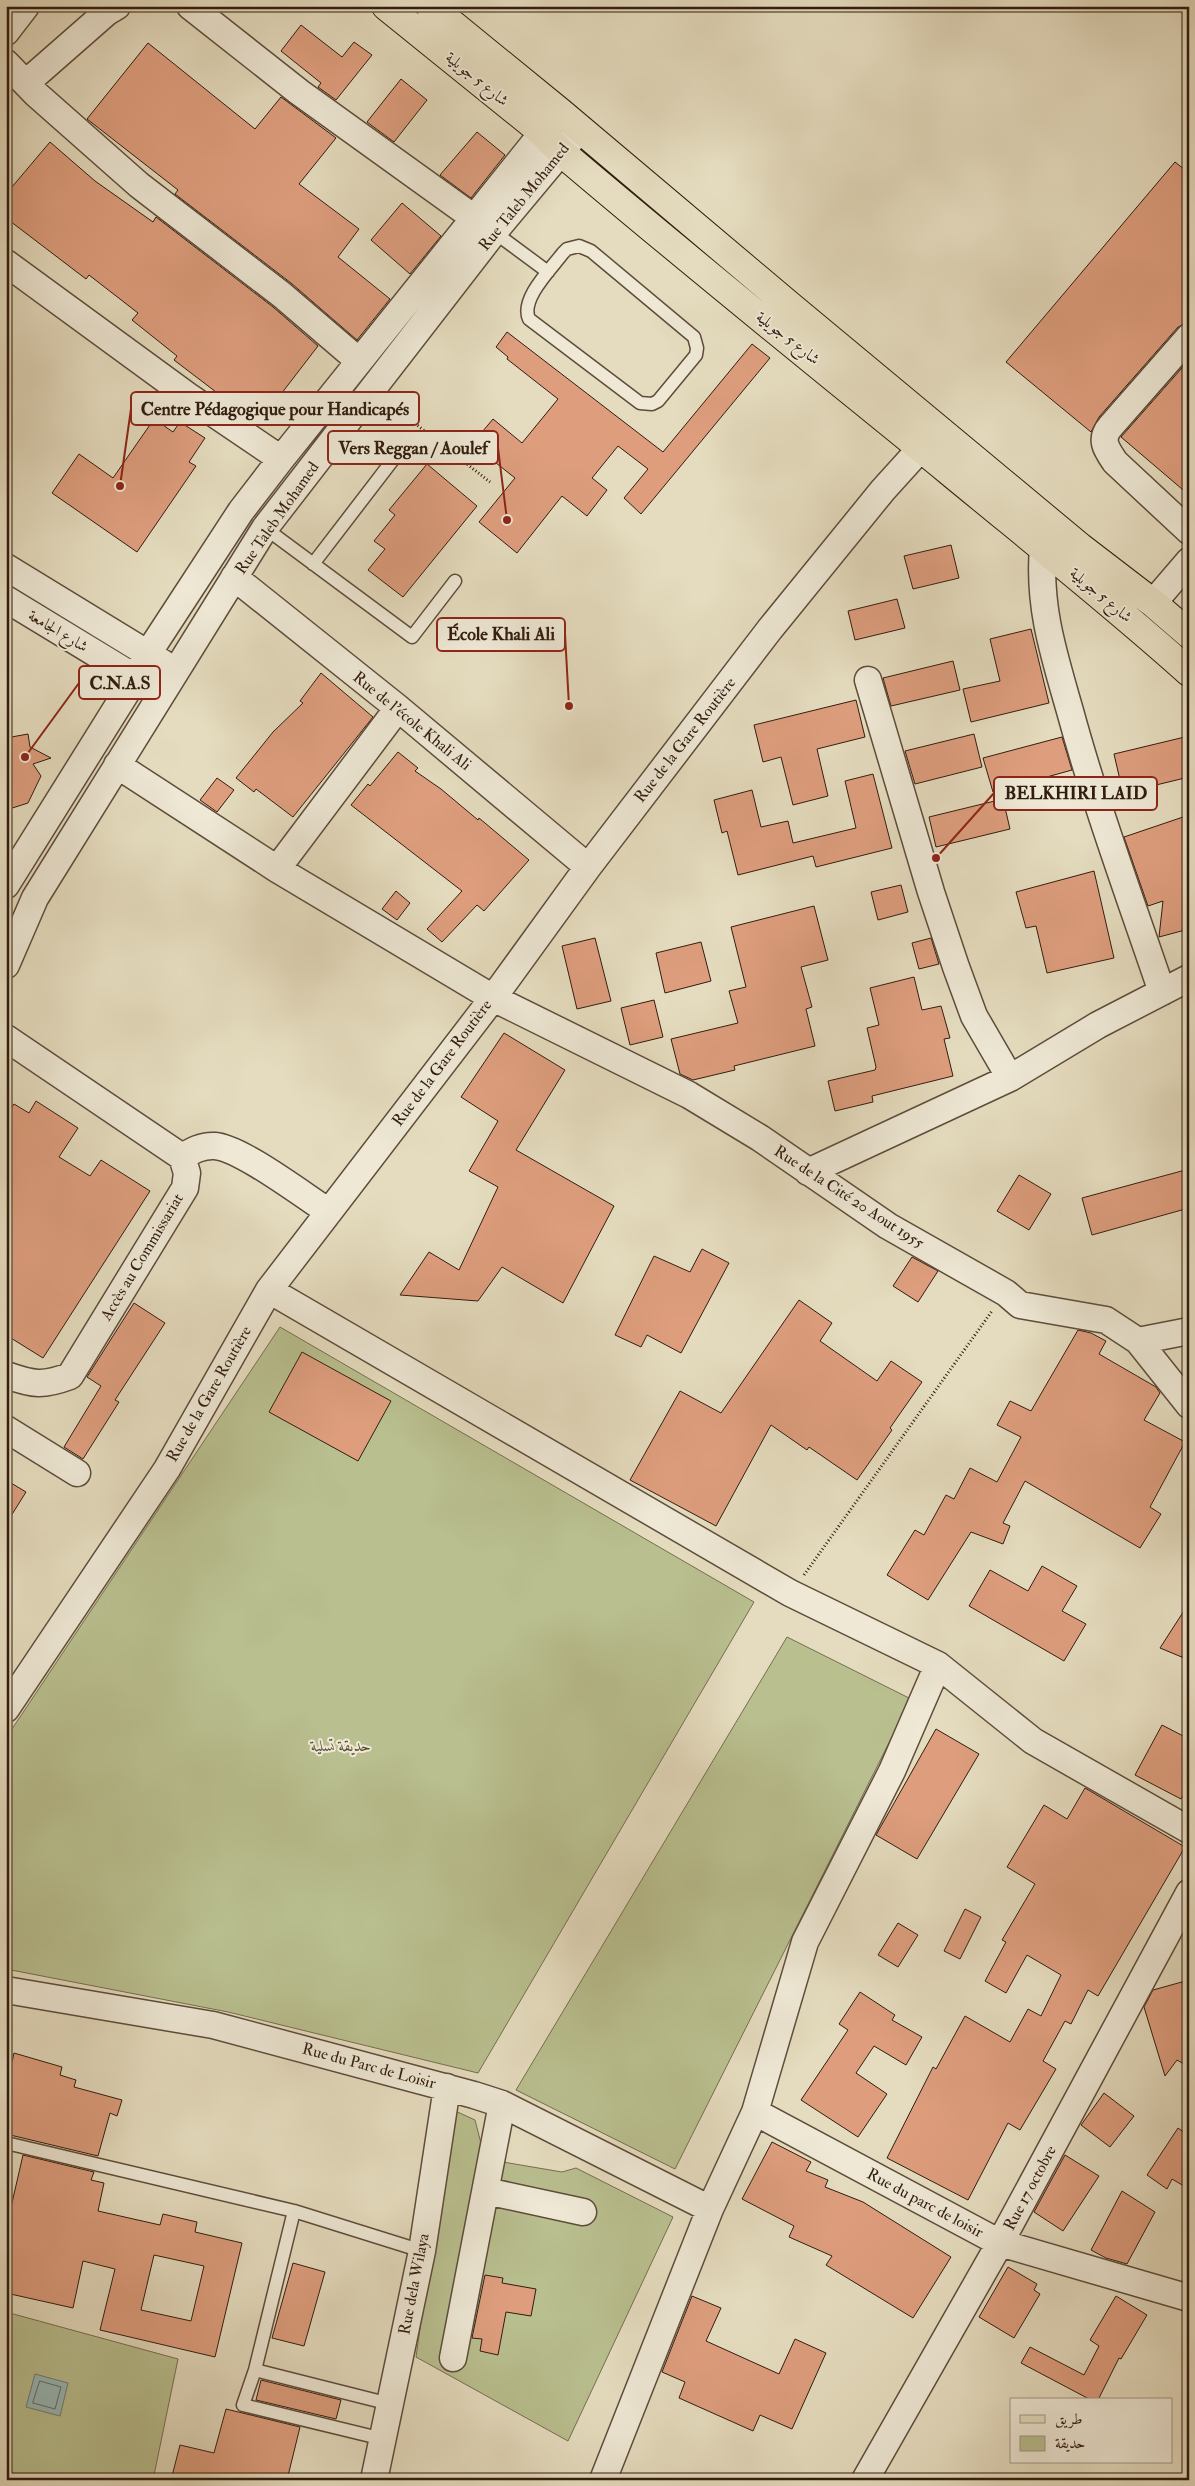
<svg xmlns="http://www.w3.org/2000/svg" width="1195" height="2486" viewBox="0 0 1195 2486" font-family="'IM FELL Double Pica',Amiri,serif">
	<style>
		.green { fill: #b9bf8f; stroke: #756e4f }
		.water { fill: #98bab9; stroke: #6f7b75 }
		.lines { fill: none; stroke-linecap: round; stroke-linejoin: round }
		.shore { stroke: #646b64; stroke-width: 1 }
		.building { fill: #de9e7e; stroke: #311c0f; fill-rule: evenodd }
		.service-casing { stroke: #5e4c3b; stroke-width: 15 }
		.minor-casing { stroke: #5e4c3b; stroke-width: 29 }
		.primary-casing { stroke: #311c0f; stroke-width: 30 }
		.path { stroke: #311c0f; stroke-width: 3; stroke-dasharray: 1 2.5; stroke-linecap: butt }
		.service { stroke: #eee8d5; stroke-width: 12 }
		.minor { stroke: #eee8d5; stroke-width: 26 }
		.primary { stroke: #e5dcbf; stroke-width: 28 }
		.labels { text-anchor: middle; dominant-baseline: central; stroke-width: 4; stroke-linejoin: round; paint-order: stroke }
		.street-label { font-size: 16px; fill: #311c0f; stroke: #eee8d5 }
		.park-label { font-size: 16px; font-style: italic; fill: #5a4d35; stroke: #eee8d5 }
		.leader { fill: none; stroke: #8f2418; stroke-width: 2 }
		.callout-dot { fill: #8f2418; stroke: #eee8d5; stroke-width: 2 }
		.callout { fill: #eee8d5; stroke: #8f2418; stroke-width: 2 }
		.callout-label { font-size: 18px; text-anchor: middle; font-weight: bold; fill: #311c0f }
	</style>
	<rect width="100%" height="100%" fill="#e5dcbf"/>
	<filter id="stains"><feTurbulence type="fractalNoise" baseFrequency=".004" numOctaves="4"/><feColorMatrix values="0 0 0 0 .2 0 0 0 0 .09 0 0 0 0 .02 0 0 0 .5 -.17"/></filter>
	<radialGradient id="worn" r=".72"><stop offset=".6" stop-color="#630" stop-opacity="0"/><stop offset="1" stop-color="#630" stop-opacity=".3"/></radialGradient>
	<path class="green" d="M 280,1327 L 754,1602 L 478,2073 L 228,2012 L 6,1969 L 6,1738 Z
		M 787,1637 L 911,1699 L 675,2169 L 516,2090 Z
		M 451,2109 L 475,2120 L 485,2159 L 562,2172 L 576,2168 L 673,2217 L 568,2441 L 416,2357 Z
		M 6,2312 L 178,2359 L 153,2480 L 6,2480 Z"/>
	<path class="water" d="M 35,2374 L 68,2383 L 60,2416 L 26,2407 Z"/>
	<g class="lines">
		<path class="shore" d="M 40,2381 L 61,2387 L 55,2409 L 33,2403 Z"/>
	</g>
	<path class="building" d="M 301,25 L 342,57 L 354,42 L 372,55 L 336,100 L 318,87 L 321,83 L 281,51 Z
		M 148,43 L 255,129 L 281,97 L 336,138 L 299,184 L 359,229 L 338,257 L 390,299 L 357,340 L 291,283 L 175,194 L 178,190 L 87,119 Z
		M 401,79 L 427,100 L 394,142 L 367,122 Z
		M 477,132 L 505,155 L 471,198 L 440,175 Z
		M 50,142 L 95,181 L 153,222 L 156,217 L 273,307 L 318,346 L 258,424 L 174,360 L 177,356 L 132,320 L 138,313 L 89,275 L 86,279 L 6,218 L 6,194 Z
		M 1175,162 L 1189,173 L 1189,322 L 1178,327 L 1099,417 L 1091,432 L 1006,362 Z
		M 402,203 L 441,236 L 410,274 L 371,240 Z
		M 507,332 L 663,452 L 752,344 L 770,358 L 641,514 L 624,498 L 648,469 L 618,446 L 592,478 L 607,490 L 587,516 L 562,496 L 517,553 L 479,522 L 515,478 L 472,444 L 493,419 L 522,443 L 558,399 L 507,359 L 508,357 L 496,347 Z
		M 1189,360 L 1189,495 L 1121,437 Z
		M 154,419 L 173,432 L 180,422 L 205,438 L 189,462 L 196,466 L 137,552 L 52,493 L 79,454 L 113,478 Z
		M 427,464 L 477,506 L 403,597 L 368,570 L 385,549 L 374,541 L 395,515 L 389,510 Z
		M 951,545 L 959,578 L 913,589 L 904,556 Z
		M 897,599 L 905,628 L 855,640 L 848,611 Z
		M 1031,629 L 1049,703 L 971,722 L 963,689 L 1000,681 L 990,639 Z
		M 953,661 L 960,690 L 891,706 L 883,678 Z
		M 321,673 L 373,717 L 293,817 L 256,789 L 254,792 L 236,778 L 273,732 L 303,703 L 300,701 Z
		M 856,700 L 865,737 L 817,749 L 828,796 L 793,805 L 781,757 L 763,762 L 754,725 Z
		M 28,734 L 30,747 L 51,758 L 33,764 L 41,776 L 28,803 L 6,810 L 6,738 Z
		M 974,734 L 982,767 L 915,784 L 905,751 Z
		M 1189,736 L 1189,777 L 1123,793 L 1114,754 Z
		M 1062,737 L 1072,770 L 993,792 L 983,758 Z
		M 398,752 L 418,768 L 415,771 L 441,789 L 478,820 L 479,818 L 529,860 L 484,911 L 477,905 L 442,942 L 427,929 L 462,891 L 351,805 L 368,784 L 370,786 Z
		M 873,774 L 892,848 L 816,867 L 813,856 L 738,875 L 727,831 L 722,833 L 714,800 L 752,790 L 761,827 L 788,821 L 793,843 L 856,828 L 845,781 Z
		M 217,778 L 234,790 L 217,812 L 200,800 Z
		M 1003,799 L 1010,829 L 936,847 L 929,817 Z
		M 1189,815 L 1189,929 L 1159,937 L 1163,901 L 1148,906 L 1124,837 Z
		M 1094,871 L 1114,958 L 1047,973 L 1036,926 L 1026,928 L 1016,892 Z
		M 901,885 L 908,912 L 878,920 L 871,892 Z
		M 396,891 L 410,903 L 397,920 L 382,909 Z
		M 814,906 L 828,960 L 801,967 L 812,1007 L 806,1009 L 815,1046 L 734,1066 L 735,1070 L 693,1080 L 680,1074 L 671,1039 L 738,1023 L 729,991 L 746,987 L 731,927 Z
		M 595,938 L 611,1001 L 577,1009 L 562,946 Z
		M 931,938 L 939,964 L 919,969 L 912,943 Z
		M 701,942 L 711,981 L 665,993 L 656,953 Z
		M 914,977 L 922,1010 L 941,1006 L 950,1038 L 944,1039 L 953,1076 L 872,1096 L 873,1102 L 835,1111 L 828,1081 L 875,1070 L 876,1067 L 867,1028 L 879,1025 L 870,988 Z
		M 654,1000 L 663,1037 L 630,1045 L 621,1008 Z
		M 504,1033 L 565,1070 L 516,1150 L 614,1206 L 563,1303 L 502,1267 L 478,1301 L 400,1295 L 429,1252 L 459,1270 L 498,1187 L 469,1171 L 498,1121 L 461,1097 Z
		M 36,1101 L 78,1128 L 59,1157 L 90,1176 L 101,1160 L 150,1191 L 43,1358 L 6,1335 L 6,1116 L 14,1104 L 29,1113 Z
		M 1189,1169 L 1189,1208 L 1092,1235 L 1082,1198 Z
		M 1019,1175 L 1051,1194 L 1029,1230 L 997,1211 Z
		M 702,1249 L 729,1263 L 681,1353 L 647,1335 L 641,1347 L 615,1335 L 654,1256 L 690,1272 Z
		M 912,1257 L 938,1271 L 918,1302 L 893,1286 Z
		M 799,1300 L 832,1323 L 820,1341 L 877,1381 L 891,1361 L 922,1382 L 890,1428 L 892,1430 L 857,1480 L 809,1447 L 807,1450 L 771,1425 L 716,1526 L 630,1480 L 680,1391 L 721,1413 Z
		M 134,1303 L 165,1323 L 115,1400 L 119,1402 L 83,1459 L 64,1447 L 101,1386 L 87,1377 Z
		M 1078,1330 L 1091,1333 L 1106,1341 L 1099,1354 L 1156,1387 L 1160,1393 L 1144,1420 L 1185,1442 L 1150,1507 L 1161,1514 L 1140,1548 L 1025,1481 L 1003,1523 L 1010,1526 L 1003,1544 L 971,1532 L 928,1600 L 887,1575 L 915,1530 L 924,1535 L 946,1495 L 954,1499 L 970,1468 L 997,1482 L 1021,1437 L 997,1425 L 1010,1401 L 1031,1411 Z
		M 302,1352 L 391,1401 L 358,1461 L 269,1412 Z
		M 6,1480 L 26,1492 L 6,1524 Z
		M 1042,1566 L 1077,1586 L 1062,1611 L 1086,1624 L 1064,1661 L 969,1606 L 990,1570 L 1028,1591 Z
		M 1189,1603 L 1189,1660 L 1160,1648 Z
		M 1162,1725 L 1189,1739 L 1189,1785 L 1181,1799 L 1135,1775 Z
		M 936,1729 L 979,1754 L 917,1859 L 876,1835 Z
		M 1085,1788 L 1185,1847 L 1098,1996 L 1088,1990 L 1071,2024 L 1065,2021 L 1043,2061 L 1056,2069 L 1020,2130 L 1008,2123 L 968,2200 L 887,2158 L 933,2067 L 936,2069 L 965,2016 L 1010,2042 L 1028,2009 L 1041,2016 L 1061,1975 L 1027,1955 L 1006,1993 L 985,1981 L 1006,1942 L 1002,1940 L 1035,1884 L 1007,1867 L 1044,1805 L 1067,1819 Z
		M 965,1909 L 981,1917 L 960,1959 L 944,1951 Z
		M 898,1923 L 918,1935 L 898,1967 L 878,1955 Z
		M 1189,1980 L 1189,2067 L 1177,2060 L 1165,2076 L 1144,2007 L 1153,1990 Z
		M 860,1992 L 895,2015 L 892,2020 L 922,2037 L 906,2065 L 874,2046 L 856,2073 L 887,2094 L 858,2137 L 801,2100 L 848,2030 L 839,2024 Z
		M 14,2053 L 62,2067 L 60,2075 L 76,2080 L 74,2087 L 122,2100 L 117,2116 L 110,2113 L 98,2156 L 6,2134 L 6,2060 L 12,2062 Z
		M 1104,2093 L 1134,2116 L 1110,2147 L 1081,2125 Z
		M 1178,2128 L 1189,2136 L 1189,2189 L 1172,2179 L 1167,2189 L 1147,2175 Z
		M 772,2142 L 811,2162 L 806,2171 L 828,2180 L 825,2187 L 863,2202 L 951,2257 L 913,2318 L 826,2265 L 832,2256 L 789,2237 L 794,2226 L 742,2199 Z
		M 23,2155 L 94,2172 L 91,2180 L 104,2183 L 98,2211 L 160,2225 L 163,2214 L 197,2222 L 195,2232 L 242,2243 L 215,2357 L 100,2330 L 115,2269 L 83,2261 L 73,2308 L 6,2293 L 6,2229 ZM 154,2255 L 204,2266 L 191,2321 L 141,2310 Z
		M 1065,2155 L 1099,2176 L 1063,2231 L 1034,2212 Z
		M 1122,2191 L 1155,2212 L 1127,2264 L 1106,2258 L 1091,2250 Z
		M 293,2263 L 325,2272 L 304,2346 L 272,2338 Z
		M 1008,2267 L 1037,2284 L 1034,2290 L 1040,2294 L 1014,2338 L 979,2317 Z
		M 485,2275 L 503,2278 L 502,2283 L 536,2289 L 531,2316 L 506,2312 L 498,2355 L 480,2351 L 482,2339 L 472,2338 Z
		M 692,2296 L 721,2308 L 706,2341 L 779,2374 L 795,2339 L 826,2353 L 792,2429 L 760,2415 L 753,2431 L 679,2398 L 685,2382 L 662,2372 Z
		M 1116,2296 L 1147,2315 L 1121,2359 L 1119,2358 L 1098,2400 L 1091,2400 L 1021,2363 L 1030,2347 L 1084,2375 L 1099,2346 L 1090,2340 Z
		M 261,2380 L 341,2400 L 336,2419 L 256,2400 Z
		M 226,2409 L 300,2427 L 287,2480 L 171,2480 L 180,2445 L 214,2453 Z"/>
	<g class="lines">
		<g class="service-casing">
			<path id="service" d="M 494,232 L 548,272
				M 579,246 L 591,251 L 694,337 L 697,348 L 696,355 L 658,401 L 652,404 L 640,403 L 529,319 C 520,299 551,269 563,253 L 567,249 Z
				M 265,528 L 412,637 L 455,581
				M 313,564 L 402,448
				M 6,2143 L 294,2211 L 422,2251
				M 294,2211 L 255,2370 L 243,2405 L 383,2439
				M 255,2370 L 390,2404"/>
		</g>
		<g class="minor-casing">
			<path id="minor" d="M 190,6 L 299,92 L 488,228
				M 6,32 L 26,6
				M 6,63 L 36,94 L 139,185 L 282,295 L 359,361
				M 26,83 L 107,12 L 117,6
				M 6,263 L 188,396 L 281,459
				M 1189,337 L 1110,427 C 1099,440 1107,450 1115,462 L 1189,531
				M 1043,548 C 1038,607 1054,655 1070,711 C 1096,806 1130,898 1162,992
				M 6,567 L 163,663
				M 234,577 L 398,708 L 588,867
				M 6,599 L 151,687
				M 1153,603 L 1189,561
				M 868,680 L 931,892 L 956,967 L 974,1016 L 1010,1078
				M 117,765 L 277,869 L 493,998 L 689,1095 L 760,1138 L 888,1226 L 1006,1293 L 1020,1305 L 1106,1320 L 1138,1341 L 1189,1405
				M 277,869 L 398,708
				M 6,885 L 136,677 L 147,655 L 241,511 L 281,459 L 556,116
				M 6,965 L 35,898 L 265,528 L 494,232 L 580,129
				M 6,1038 L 182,1157 L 187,1173 L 185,1188 L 70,1376 C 43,1386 34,1385 6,1375
				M 182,1157 C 192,1151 202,1145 215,1146 C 241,1148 304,1196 329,1212
				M 808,1172 L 1010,1078 L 1098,1025 L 1189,978
				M 269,1290 L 790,1593 L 938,1665 L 1033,1741 L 1189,1830
				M 1138,1341 L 1189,1331
				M 6,1429 L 77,1473
				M 6,1709 L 167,1469 L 269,1290 L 493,998 L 588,867 L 770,629 L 883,490 L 921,448
				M 6,1990 L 213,2025 L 474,2095 L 502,2104 L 710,2209
				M 755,2112 L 1000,2243 L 1189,2298
				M 486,2191 L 583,2212
				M 453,2358 L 502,2104
				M 374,2480 L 422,2251 L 447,2087
				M 603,2480 L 710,2209 L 755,2112 L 805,1942 L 892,1771 L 938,1665
				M 865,2480 L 1000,2243 L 1189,1893"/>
		</g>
		<g class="primary-casing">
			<path id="primary" d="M 386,6 L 542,132 L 561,152 C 689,261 820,366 950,472 C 1030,538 1111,602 1189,672
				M 430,6 L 560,112 L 790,306 L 1080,547 L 1153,603 L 1189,634"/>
		</g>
		<path class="path" d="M 390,404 L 490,482
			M 804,1575 L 992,1311"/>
		<use href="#service" class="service"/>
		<use href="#minor" class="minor"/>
		<use href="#primary" class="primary"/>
	</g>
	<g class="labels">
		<g class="street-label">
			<text transform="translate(477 79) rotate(39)">شارع 5 جويلية</text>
			<text transform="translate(524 197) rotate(-51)">Rue Taleb Mohamed</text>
			<text transform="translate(788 338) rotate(38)">شارع 5 جويلية</text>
			<text transform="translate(277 518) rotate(-55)">Rue Taleb Mohamed</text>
			<text transform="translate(1101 595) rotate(40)">شارع 5 جويلية</text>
			<text transform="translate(58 631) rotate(31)">شارع الجامعة</text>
			<text transform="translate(412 721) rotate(39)">Rue de l'école Khali Ali</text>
			<text transform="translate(685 740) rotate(-52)">Rue de la Gare Routière</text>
			<text transform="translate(442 1063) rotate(-53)">Rue de la Gare Routière</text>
			<text transform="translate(849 1197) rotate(33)">Rue de la Cité 20 Aout 1955</text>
			<text transform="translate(142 1257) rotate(-59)">Accès au Commissariat</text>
			<text transform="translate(209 1394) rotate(-60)">Rue de la Gare Routière</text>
			<text transform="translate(369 2066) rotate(15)">Rue du Parc de Loisir</text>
			<text transform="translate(1030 2188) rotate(-62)">Rue 17 octobre</text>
			<text transform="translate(925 2203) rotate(28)">Rue du parc de loisir</text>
			<text transform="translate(414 2284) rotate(-79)">Rue dela Wilaya</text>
		</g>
		<g class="park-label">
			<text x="341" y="1746">حديقة تسلية</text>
		</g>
	</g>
	<path class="leader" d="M120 486L131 409M507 520L498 448M569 706L565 634M25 757L79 683M936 858L994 793"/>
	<g class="callout-dot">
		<circle cx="120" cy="486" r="5"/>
		<circle cx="507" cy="520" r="5"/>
		<circle cx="569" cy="706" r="5"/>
		<circle cx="25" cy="757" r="5"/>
		<circle cx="936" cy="858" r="5"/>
	</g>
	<g class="callout">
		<rect x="131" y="392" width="288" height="33" rx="5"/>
		<rect x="328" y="431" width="170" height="33" rx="5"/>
		<rect x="437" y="618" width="128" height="33" rx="5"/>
		<rect x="79" y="666" width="81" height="33" rx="5"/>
		<rect x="994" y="777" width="163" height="33" rx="5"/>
	</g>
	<g class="callout-label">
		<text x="275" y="415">Centre Pédagogique pour Handicapés</text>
		<text x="413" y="454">Vers Reggan / Aoulef</text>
		<text x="501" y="640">École Khali Ali</text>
		<text x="120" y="689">C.N.A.S</text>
		<text x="1076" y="799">BELKHIRI LAID</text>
	</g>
	<rect width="1195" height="2486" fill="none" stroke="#e5dcbf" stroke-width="25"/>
	<rect x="8" y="8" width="1180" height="2471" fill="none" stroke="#311c0f" stroke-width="2.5"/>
	<rect x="12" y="12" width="1170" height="2461" fill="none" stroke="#311c0f"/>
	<rect x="1010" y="2398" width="162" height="65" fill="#eee8d5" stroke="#a29686"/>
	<rect x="1020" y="2415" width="25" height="8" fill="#e5dcbf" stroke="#a29686"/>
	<text x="1055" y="2424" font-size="15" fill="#311c0f">طريق</text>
	<rect x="1020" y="2436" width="25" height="15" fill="#b9bf8f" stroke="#a29686"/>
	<text x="1055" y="2448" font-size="15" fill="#311c0f">حديقة</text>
	<rect width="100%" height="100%" filter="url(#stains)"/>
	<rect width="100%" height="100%" fill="url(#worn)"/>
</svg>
